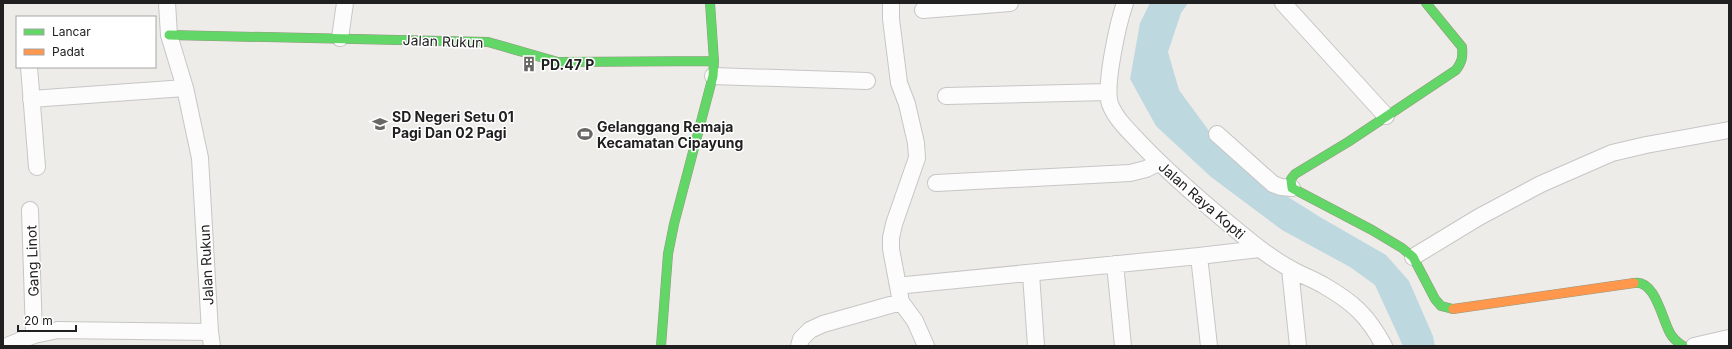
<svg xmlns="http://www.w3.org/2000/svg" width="1732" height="349" viewBox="0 0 1732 349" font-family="Inter,sans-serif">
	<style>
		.water { fill: #bed8e0 }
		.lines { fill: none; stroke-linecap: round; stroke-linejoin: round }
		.street-casing { stroke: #c7c6c5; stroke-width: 18 }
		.fast-casing { stroke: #959781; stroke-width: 10 }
		.slow-casing { stroke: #959781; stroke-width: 10 }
		.street { stroke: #fcfcfc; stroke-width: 16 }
		.fast { stroke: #63d668; stroke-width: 9 }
		.slow { stroke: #ff974d; stroke-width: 9 }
		.labels { text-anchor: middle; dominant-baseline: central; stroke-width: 3; stroke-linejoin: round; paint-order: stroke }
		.street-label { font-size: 14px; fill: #202020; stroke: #fff }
		.poi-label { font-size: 14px; font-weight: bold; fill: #202020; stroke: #fff; text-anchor: start }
	</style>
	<rect width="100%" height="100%" fill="#eeece9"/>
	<path class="water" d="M 1150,3 L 1188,3 L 1181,13 L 1168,52 L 1179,90 L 1212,135 L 1264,182 L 1320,217 L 1386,255 L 1409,281 L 1433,336 L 1435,346 L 1403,346 L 1375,285 L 1350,267 L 1282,230 L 1211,177 L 1156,126 L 1130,79 L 1140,23 Z"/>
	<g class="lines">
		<g class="street-casing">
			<path id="street" d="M 167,3 L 169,35 L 185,88 L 200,158 L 210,332 L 212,346
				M 891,3 L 891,19 L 899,83 L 907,104 L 916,143 L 917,158 L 894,224 L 891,238 L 891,249 L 901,302 L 915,321 L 926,346
				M 1125,3 C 1118,23 1104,86 1110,104 C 1116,120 1131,133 1142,145 C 1169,173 1199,199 1229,224 C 1249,240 1268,257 1291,269 C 1301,275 1313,279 1323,285 C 1353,302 1368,316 1384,346
				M 1283,3 L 1386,116
				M 923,10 L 1010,3
				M 340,38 L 345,3
				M 29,67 L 37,167
				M 713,76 L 867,81
				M 946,96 L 1108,92
				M 31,99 L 185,88
				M 1217,134 L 1273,184 L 1281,187 L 1292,188
				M 936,183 L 1130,173 L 1146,169 L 1158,163
				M 30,210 L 34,335
				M 1199,256 L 1209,346
				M 1413,257 L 1479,217 L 1541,184 L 1612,153 L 1646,145 L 1729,130
				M 1115,264 L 1123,346
				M 1290,269 L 1298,346
				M 1031,274 L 1036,346
				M 906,285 L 1199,256 L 1259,249
				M 7,346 L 34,335 L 58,330 L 210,332
				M 799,346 L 801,339 L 810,330 L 823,324 L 901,302
				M 1694,346 L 1729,338"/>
		</g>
		<g class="fast-casing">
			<path id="fast" d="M 1426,3 L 1462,47 C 1463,57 1462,62 1456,70 L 1348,142 L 1295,174 L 1291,179 L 1292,188 L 1372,230 L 1402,248 L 1413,257 L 1435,299 L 1441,306 L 1453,309
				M 169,35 L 488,42 L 558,62 L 714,61
				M 1634,283 C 1655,279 1662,319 1670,333 C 1673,339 1677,342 1683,346
				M 661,346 L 668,254 L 674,224 L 713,76 L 714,61 L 710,3"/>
		</g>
		<g class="slow-casing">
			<path id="slow" d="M 1453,309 L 1634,283"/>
		</g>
		<use href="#street" class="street"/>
		<use href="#fast" class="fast"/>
		<use href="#slow" class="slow"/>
	</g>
	<defs>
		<g id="building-bare" transform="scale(1.2)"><path d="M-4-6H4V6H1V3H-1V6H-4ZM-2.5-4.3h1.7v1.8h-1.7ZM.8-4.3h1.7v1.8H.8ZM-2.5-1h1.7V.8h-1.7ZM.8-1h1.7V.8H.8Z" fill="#686766" stroke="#fff" stroke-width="2.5" paint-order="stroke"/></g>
		<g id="school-bare" transform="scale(1.2)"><path d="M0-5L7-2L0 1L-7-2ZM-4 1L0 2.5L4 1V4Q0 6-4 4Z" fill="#686766" stroke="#fff" stroke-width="2.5" paint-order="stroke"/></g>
		<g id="stadium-bare" transform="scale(1.2)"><path d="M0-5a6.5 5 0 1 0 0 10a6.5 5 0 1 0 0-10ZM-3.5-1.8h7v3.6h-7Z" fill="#686766" stroke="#fff" stroke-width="2.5" paint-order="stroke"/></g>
	</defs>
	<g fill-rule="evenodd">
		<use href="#building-bare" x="529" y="64"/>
		<use href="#school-bare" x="380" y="124"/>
		<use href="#stadium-bare" x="585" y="134"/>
	</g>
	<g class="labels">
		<g class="street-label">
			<text transform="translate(443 41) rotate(2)">Jalan Rukun</text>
			<text transform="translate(1202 200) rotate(41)">Jalan Raya Kopti</text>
			<text transform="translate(32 261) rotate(-92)">Gang Linot</text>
			<text transform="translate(206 265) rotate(-93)">Jalan Rukun</text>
		</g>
		<g class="poi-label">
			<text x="541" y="64">PD.47 P</text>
			<text x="392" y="116">SD Negeri Setu 01<tspan x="392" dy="16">Pagi Dan 02 Pagi</tspan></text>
			<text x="597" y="126">Gelanggang Remaja<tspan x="597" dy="16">Kecamatan Cipayung</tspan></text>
		</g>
	</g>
	<rect width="1732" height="349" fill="none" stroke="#202020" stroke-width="8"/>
	<rect x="16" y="16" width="140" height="52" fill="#ffffff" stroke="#a6a6a6"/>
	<rect x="24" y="29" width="20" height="6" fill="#63d668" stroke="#a6a6a6"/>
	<text x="52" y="36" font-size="12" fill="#202020">Lancar</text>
	<rect x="24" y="49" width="20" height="6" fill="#ff974d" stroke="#a6a6a6"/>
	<text x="52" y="56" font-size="12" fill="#202020">Padat</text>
	<path d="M18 325v6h58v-6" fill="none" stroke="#202020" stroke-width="2"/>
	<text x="24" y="325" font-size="12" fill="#202020" stroke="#ffffff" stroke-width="3" paint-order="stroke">20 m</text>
</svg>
